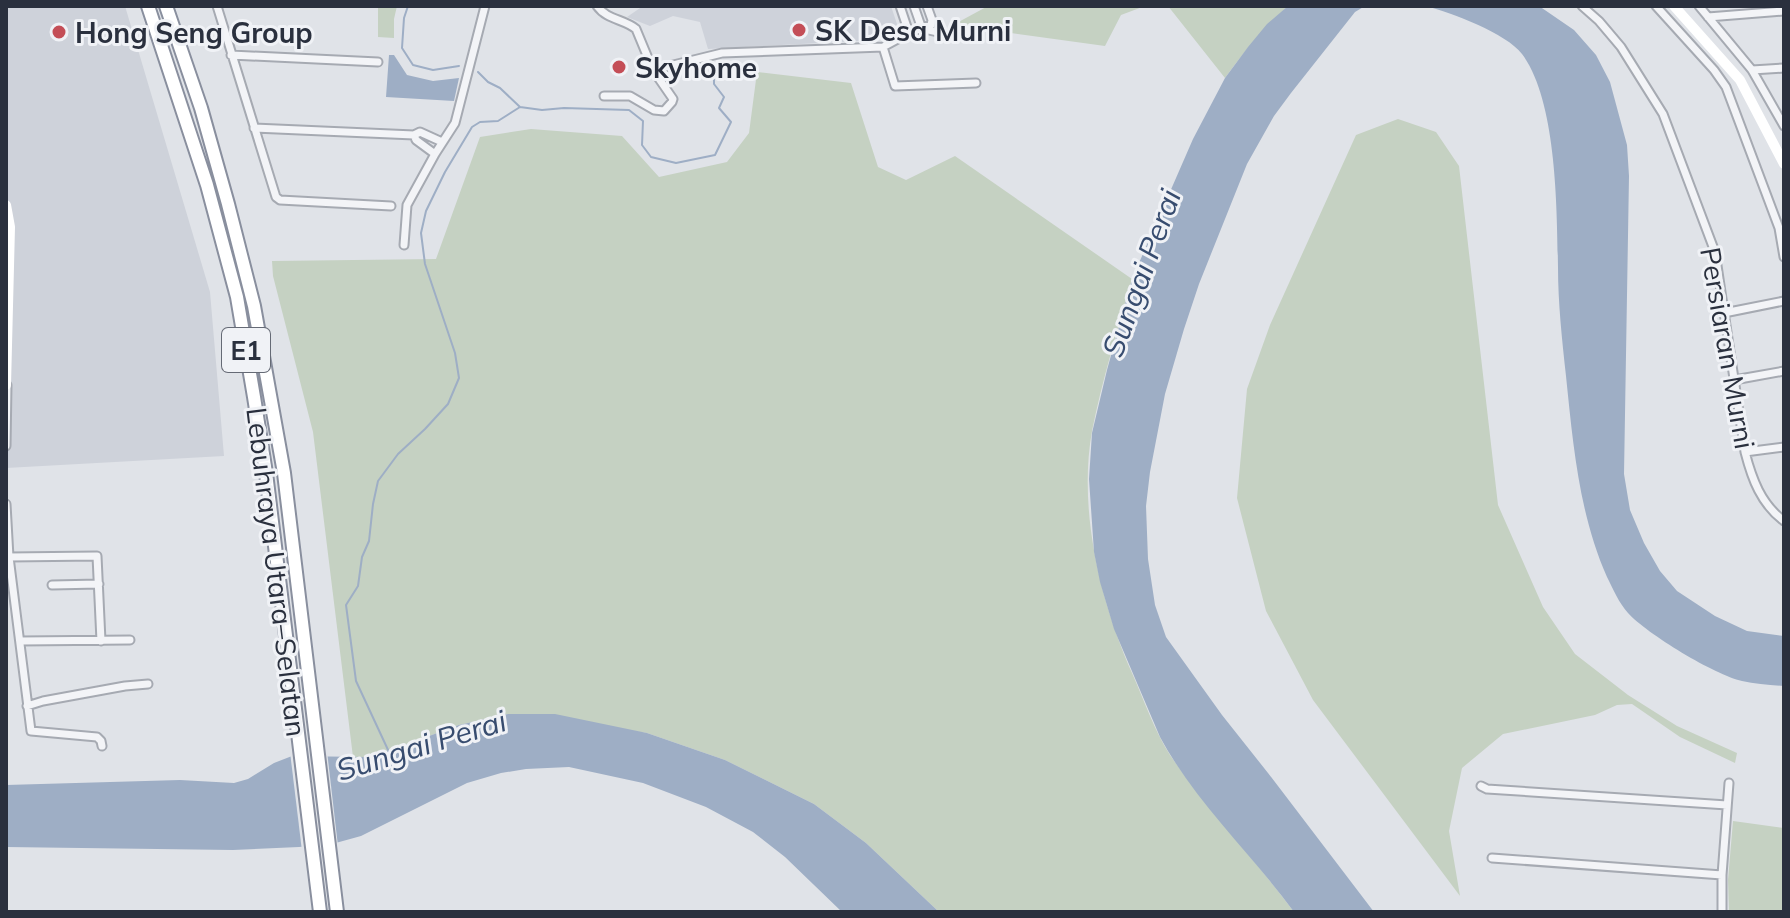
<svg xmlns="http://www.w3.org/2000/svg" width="1790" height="918" viewBox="0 0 1790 918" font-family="Mulish,sans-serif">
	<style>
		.built { fill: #ced2da }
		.green { fill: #c5d1c2 }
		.water { fill: #9eaec5 }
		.pier { fill: #e0e3e8 }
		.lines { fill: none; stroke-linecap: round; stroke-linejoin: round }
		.stream { stroke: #9eaec5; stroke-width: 2 }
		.street-casing { stroke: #a6aab2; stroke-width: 11 }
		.highway-casing { stroke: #898f9e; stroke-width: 16 }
		.street { stroke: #f3f4f7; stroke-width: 7 }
		.secondary { stroke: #fff; stroke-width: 10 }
		.highway { stroke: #fff; stroke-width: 12 }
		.poi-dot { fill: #c44e57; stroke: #f0f2f6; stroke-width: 3 }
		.labels { text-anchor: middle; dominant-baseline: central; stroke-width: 6; stroke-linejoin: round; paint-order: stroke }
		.shield { fill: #f0f2f6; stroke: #656a75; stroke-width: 2 }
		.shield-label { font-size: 26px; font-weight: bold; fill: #2a303e }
		.poi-label { font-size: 28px; font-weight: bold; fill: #2a303e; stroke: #f0f2f6; text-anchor: start }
		.street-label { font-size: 28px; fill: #2a303e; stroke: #f0f2f6 }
		.water-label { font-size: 30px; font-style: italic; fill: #374c6f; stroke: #f0f2f6 }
	</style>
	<rect width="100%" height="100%" fill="#e0e3e8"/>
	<path class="built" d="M 6,6 L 125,6 L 210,292 L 224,456 L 6,468 Z
		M 643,6 L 891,6 L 897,24 L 893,34 L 877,40 L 708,49 L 700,22 L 673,16 L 650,26 L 627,17 Z"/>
	<path class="green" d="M 378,6 L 397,6 L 394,19 L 394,38 L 378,37 Z
		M 988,6 L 1145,6 L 1121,15 L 1105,46 L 953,25 Z
		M 1168,6 L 1288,6 C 1264,28 1244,51 1225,78 Z
		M 757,72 L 851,83 L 878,167 L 906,180 L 955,156 L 1132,279 C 1118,329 1102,380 1092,431 C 1078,510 1100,600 1132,673 C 1144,700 1154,730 1170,755 C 1208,810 1254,858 1294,912 L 939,912 L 866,843 L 814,804 L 725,760 L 647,733 L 508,714 L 459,725 L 391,750 L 365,757 L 353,757 L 313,432 L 273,276 L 272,261 L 436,259 L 480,137 L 531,129 L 622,136 L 659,177 L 727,162 L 749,133 Z
		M 1398,119 L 1436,132 L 1459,166 L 1498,505 L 1543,607 L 1575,654 L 1628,695 L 1677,726 L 1737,753 L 1735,763 L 1680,737 L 1632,704 L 1617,705 L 1595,715 L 1503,734 L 1462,768 L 1449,831 L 1460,896 L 1313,700 L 1266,611 L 1237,498 L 1247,389 L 1270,325 L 1356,135 Z
		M 1733,821 L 1784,828 L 1784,912 L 1729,912 L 1728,880 Z"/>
	<path class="water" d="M 1288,6 L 1365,6 L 1355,12 L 1291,93 L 1274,116 L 1247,164 L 1199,284 L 1184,329 L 1165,394 L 1150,472 L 1146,506 L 1148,559 L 1155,605 L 1166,637 L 1222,715 L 1268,773 L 1374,912 L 1294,912 C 1251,853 1195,802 1160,737 L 1114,629 L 1100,582 L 1094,552 L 1089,479 L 1092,433 L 1107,370 L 1132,279 L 1193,139 L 1225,78 L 1248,47 L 1267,24 Z
		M 1426,6 L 1539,6 L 1574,30 L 1596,55 L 1610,82 L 1627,145 L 1629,176 L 1624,474 L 1630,510 L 1644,543 L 1660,571 L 1677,591 L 1715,616 L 1747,631 L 1784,636 L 1784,686 C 1770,685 1755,684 1742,681 C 1715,675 1647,634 1628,613 C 1619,603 1613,589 1607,577 C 1579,514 1573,444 1566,376 C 1562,339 1558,303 1558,267 C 1557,209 1557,101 1522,54 C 1506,33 1452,13 1426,6 Z
		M 389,55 L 394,55 L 407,75 L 433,81 L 459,78 L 454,101 L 386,97 Z
		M 508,714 L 555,714 L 647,733 L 725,760 L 814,804 L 866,843 L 939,912 L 842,912 L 785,857 L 753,832 L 706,807 L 643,783 L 569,767 L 526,769 L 501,773 L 467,783 L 361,836 L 332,844 L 299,847 L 233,850 L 6,847 L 6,785 L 180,780 L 234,783 L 248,779 L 274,763 L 292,756 L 365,757 L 391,750 L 459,725 Z"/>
	<path class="pier" d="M 309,748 L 327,751 L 338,846 L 302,851 L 290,752 Z"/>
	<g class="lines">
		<path class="stream" d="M 408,6 L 404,18 L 402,48 L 413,65 L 433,70 L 459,66
			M 478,72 L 488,82 L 500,88 L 520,107
			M 389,752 L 356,681 L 346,605 L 358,586 L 362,557 L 369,541 L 373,504 L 378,481 L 398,454 L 425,429 L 448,404 L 459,378 L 455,353 L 425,264 L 421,233 L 426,211 L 445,172 L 472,127 L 480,122 L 498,121 L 520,107 L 542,110 L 564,108 L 629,110 L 643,121 L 642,145 L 651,157 L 676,163 L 715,155 L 731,122 L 719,108 L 724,97 L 714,84 L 714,76 L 722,70"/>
		<g class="street-casing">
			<path id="street" d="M 217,6 L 276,197 L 280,200 L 391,206
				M 597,6 C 607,20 624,19 636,29 L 653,70 L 673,99 L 672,102 L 664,111 L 654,110 L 630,96 L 604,96
				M 900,6 L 909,33
				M 914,6 L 922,29
				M 1582,6 L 1599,21 L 1621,47 L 1663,114 L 1715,252 L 1745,452 C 1752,479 1761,504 1784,521
				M 1656,6 L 1714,70 L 1726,87 L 1779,228 L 1784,257
				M 1699,6 L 1752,70 L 1784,126
				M 1708,17 L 1784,11
				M 924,29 L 947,34
				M 883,47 L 895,86 L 976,83
				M 231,55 L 378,62
				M 653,70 L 722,53 L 883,47 L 909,33 L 931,25 L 932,20 L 927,6
				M 1752,70 L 1784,68
				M 254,128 L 414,135 L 420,132 L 442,142
				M 414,135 L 416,140 L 435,154
				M 404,245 L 407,205 L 435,154 L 455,123 L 485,6
				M 1724,313 L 1784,301
				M 1734,380 L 1784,371
				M 6,446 L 7,385
				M 1745,452 L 1784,447
				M 6,504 L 9,557 L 31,731 L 97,737 L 101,741 L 102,746
				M 9,557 L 97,556 L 101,641
				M 52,585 L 99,584
				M 20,641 L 130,640
				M 27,706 L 43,701 L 125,686 L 148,684
				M 1481,786 L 1487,789 L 1727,805
				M 1492,858 L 1722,875
				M 1722,912 L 1722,875 L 1729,783"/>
		</g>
		<g class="highway-casing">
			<path id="highway" d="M 148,6 L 207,185 L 237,297 L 254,397 L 266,473 L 320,912
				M 166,6 L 201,108 L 228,204 L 254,306 L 284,473 L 337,912"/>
		</g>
		<use href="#street" class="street"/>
		<path class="secondary" d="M 1674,6 L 1740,80 L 1784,164
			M 6,205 L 10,227 L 6,385"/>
		<use href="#highway" class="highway"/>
	</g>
	<g class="poi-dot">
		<circle cx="799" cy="30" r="8"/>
		<circle cx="59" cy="32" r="8"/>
		<circle cx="619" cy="67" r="8"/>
	</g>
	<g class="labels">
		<rect class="shield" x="222" y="328" width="48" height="44" rx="6"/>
		<g class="shield-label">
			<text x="246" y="350">E1</text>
		</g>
		<g class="poi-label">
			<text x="815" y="30">SK Desa Murni</text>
			<text x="75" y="32">Hong Seng Group</text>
			<text x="635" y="67">Skyhome</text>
		</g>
		<g class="street-label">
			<text transform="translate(1728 348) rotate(80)">Persiaran Murni</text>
			<text transform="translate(277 572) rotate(83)">Lebuhraya Utara–Selatan</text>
		</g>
		<g class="water-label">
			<text transform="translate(1141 273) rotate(-70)">Sungai Perai</text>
			<text transform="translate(421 745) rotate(-17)">Sungai Perai</text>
		</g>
	</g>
	<rect width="1790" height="918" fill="none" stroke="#2a303e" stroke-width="16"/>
</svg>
